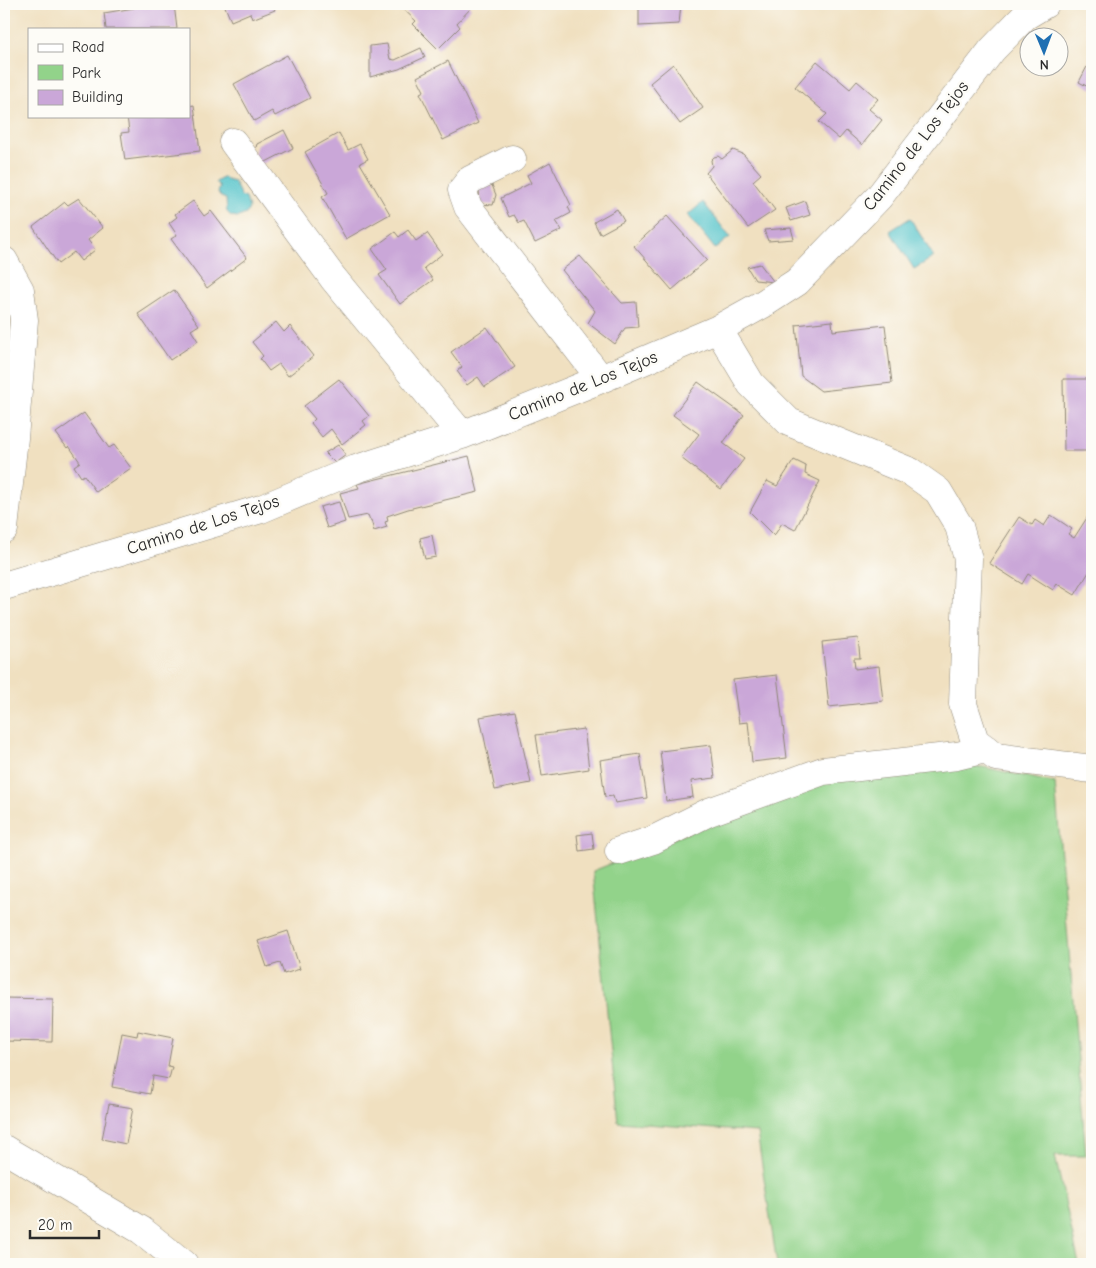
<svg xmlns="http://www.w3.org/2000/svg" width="1096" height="1268" viewBox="0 0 1096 1268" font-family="'Comic Neue',sans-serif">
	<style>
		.green { fill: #92d38a; stroke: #5e7f5a }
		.water { fill: #57c5cb; stroke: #41787b }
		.building { fill: #caa7d8 }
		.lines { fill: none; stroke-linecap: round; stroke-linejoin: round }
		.minor-casing { stroke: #8e8676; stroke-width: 29 }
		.minor { stroke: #fff; stroke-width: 28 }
		.labels { text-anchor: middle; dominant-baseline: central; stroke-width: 5; stroke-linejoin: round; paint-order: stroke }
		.street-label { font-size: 18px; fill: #2b2b2b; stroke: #fdfcf7 }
	</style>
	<rect width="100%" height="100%" fill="#fdfcf7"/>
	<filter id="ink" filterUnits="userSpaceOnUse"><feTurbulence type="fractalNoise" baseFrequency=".02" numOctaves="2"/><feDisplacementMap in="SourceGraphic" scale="10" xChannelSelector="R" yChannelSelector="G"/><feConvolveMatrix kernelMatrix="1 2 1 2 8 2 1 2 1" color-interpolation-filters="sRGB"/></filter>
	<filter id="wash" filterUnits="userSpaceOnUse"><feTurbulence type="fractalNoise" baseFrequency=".0096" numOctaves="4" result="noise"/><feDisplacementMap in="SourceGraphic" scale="20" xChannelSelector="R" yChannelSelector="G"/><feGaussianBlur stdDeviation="1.12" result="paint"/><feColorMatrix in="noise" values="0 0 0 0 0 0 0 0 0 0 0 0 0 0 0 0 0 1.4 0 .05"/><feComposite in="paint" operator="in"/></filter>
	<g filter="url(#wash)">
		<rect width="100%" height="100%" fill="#f0e0c0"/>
		<path class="green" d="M 983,767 L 1055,783 L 1086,1156 L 1055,1156 L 1079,1264 L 777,1264 L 757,1132 L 618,1122 L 593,871 L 695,830 L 821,782 L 904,771 Z"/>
		<path class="water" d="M 224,177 L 227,180 L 234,182 L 241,196 L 246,198 L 249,208 L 246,214 L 238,217 L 231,216 L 227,212 L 226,199 L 221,197 L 218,192 L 220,187 L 216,182 Z
			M 703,202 L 730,237 L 715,249 L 688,215 Z
			M 910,218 L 934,257 L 914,269 L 890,231 Z"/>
		<g id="blocks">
			<path class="building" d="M 132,4 L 174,4 L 177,29 L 106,29 L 104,13 L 134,8 Z
				M 224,4 L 272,4 L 275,10 L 252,19 L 250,13 L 231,21 Z
				M 393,4 L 467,4 L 471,8 L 457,23 L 460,27 L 438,49 L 413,24 L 416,21 L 400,6 L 398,9 Z
				M 639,4 L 681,4 L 679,24 L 639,26 Z
				M 387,44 L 390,59 L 395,60 L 421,48 L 425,57 L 399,69 L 370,77 L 370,46 Z
				M 287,55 L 310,98 L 275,116 L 272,111 L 254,121 L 234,84 Z
				M 1092,57 L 1092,89 L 1079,82 Z
				M 448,61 L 478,123 L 443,140 L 420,93 L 424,91 L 417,77 Z
				M 817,61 L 850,89 L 857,81 L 878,99 L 869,109 L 882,120 L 862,145 L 846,131 L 839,139 L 819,122 L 827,114 L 795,87 Z
				M 673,64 L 703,108 L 680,124 L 650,83 Z
				M 194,105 L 200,151 L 125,160 L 121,133 L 129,132 L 127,116 L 189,116 L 189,106 Z
				M 284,130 L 293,148 L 260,165 L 253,157 L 257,144 Z
				M 339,133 L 348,150 L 360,144 L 368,159 L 360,163 L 390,214 L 346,239 L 322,197 L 328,193 L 305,152 Z
				M 733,150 L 743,154 L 761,174 L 753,181 L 775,210 L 748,228 L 706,173 L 712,166 L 711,160 L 714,157 L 718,156 L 722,159 Z
				M 550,162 L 571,205 L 568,207 L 571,213 L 556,221 L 562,230 L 535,243 L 524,221 L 519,223 L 514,215 L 509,217 L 501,198 L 531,183 L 527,175 Z
				M 492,185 L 496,195 L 493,205 L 480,204 L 479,189 Z
				M 79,198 L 103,228 L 88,240 L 95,250 L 81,261 L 74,252 L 58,264 L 33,227 L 65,202 L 68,205 Z
				M 193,201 L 204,216 L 211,211 L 247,258 L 207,288 L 171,239 L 177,235 L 169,223 L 177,217 L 175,214 Z
				M 805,201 L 810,215 L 791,221 L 786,208 Z
				M 617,209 L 624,221 L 600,234 L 594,222 Z
				M 667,216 L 707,260 L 672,290 L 634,246 Z
				M 791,228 L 794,239 L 768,241 L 764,230 Z
				M 408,230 L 416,241 L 427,233 L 442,254 L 424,268 L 433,280 L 400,304 L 379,275 L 387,270 L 372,249 L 395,232 L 399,237 Z
				M 580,256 L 622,303 L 636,302 L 638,327 L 625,328 L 615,344 L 588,323 L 595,311 L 562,270 Z
				M 760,264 L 774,282 L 755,280 L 747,267 Z
				M 174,290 L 199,325 L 191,330 L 198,341 L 170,360 L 138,314 Z
				M 832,321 L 833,331 L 885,325 L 892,383 L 821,391 L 801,376 L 796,325 Z
				M 276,322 L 284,332 L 290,326 L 314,356 L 288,376 L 279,364 L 269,371 L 260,359 L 263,356 L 252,342 Z
				M 487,327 L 515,367 L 485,387 L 478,377 L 467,385 L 457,371 L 462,367 L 451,352 Z
				M 339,379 L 369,416 L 363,421 L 366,425 L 342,444 L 331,429 L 322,437 L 311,423 L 315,419 L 304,406 Z
				M 1063,379 L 1092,379 L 1092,451 L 1064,451 Z
				M 698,382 L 744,415 L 723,443 L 744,459 L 721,489 L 681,458 L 699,434 L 673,415 Z
				M 84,413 L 109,448 L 114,445 L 131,468 L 96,492 L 84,475 L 81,477 L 74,466 L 80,462 L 69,446 L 67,448 L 56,433 Z
				M 338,445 L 346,455 L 335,463 L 325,453 Z
				M 469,456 L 478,492 L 408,509 L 387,516 L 388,521 L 385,522 L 387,527 L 374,531 L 371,520 L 370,520 L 368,515 L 348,519 L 340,493 L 359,488 L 357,484 Z
				M 794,460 L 806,466 L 805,474 L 820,481 L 795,530 L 782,523 L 774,536 L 750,512 L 767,481 L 777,486 Z
				M 339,502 L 345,522 L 327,528 L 320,507 Z
				M 1092,510 L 1092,567 L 1075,595 L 1057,584 L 1053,590 L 1028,574 L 1022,584 L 989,563 L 1019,517 L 1032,525 L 1035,520 L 1044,526 L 1051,515 L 1072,529 L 1068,534 L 1074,538 Z
				M 432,535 L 436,557 L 425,559 L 420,538 Z
				M 858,638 L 860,658 L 854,658 L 855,669 L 879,666 L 883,701 L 829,707 L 822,642 Z
				M 777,675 L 787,758 L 752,762 L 748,722 L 739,723 L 733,680 Z
				M 515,711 L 531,783 L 495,790 L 480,717 Z
				M 584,729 L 589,769 L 542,776 L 536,735 Z
				M 711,745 L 715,778 L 691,781 L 693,797 L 666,801 L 660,751 Z
				M 640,754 L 647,798 L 615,803 L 613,796 L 605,797 L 600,760 Z
				M 592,833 L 594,849 L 579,851 L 577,835 Z
				M 288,931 L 300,969 L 284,974 L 280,963 L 267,967 L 258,941 Z
				M 4,998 L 53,999 L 52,1042 L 4,1041 Z
				M 138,1031 L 173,1038 L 168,1066 L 172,1067 L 169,1079 L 153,1076 L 150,1094 L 112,1087 L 122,1033 L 137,1036 Z
				M 109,1104 L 133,1108 L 126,1144 L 102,1139 Z"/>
		</g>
	</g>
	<g filter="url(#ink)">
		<use href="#blocks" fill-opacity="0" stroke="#8e8676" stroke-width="1"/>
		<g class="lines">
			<g class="minor-casing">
				<path id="minor" d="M 233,142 L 333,278 L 462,435
					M 512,159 L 470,180 L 462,190 L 468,207 L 601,379
					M 4,261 L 20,290 L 24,320 L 14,438 L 4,529
					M 718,329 L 751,384 L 789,422 L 911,472 L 938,491 L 959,526 L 968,559 L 963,704 L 975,741 L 996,757 L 1092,769
					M 4,586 L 261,509 L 356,469 L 462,435 L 601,379 L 718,329 L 763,304 L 797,282 L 879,197 L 992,50 L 1025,16 L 1045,4
					M 619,851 L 653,840 L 709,812 L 823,771 L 957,756 L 986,749
					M 4,1149 L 141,1230 L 184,1264"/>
			</g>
			<use href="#minor" class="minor"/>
		</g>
	</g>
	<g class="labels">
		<g class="street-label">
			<text transform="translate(916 146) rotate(-52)">Camino de Los Tejos</text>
			<text transform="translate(583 386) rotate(-22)">Camino de Los Tejos</text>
			<text transform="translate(203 525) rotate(-18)">Camino de Los Tejos</text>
		</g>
	</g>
	<rect width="1096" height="1268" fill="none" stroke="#fdfcf7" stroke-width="20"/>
	<rect x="28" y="28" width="162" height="90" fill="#fdfcf7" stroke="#a9a8a5"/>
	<rect x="38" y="44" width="25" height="8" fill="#ffffff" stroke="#a9a8a5"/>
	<text x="72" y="52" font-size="15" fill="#2b2b2b">Road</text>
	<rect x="38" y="65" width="25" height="15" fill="#92d38a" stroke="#a9a8a5"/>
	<text x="72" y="78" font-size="15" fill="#2b2b2b">Park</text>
	<rect x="38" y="90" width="25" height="15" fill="#caa7d8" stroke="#a9a8a5"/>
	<text x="72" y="102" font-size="15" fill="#2b2b2b">Building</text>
	<g transform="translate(1044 52) rotate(179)"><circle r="24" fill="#fdfcf7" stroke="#a9a8a5"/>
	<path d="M0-4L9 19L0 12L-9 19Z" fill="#1f6fb2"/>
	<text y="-8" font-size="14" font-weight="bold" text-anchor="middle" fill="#2b2b2b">N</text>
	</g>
	<path d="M30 1230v8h69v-8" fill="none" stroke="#2b2b2b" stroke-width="2.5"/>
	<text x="38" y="1230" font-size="15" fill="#2b2b2b" stroke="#fdfcf7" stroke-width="4" paint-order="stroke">20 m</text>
</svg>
